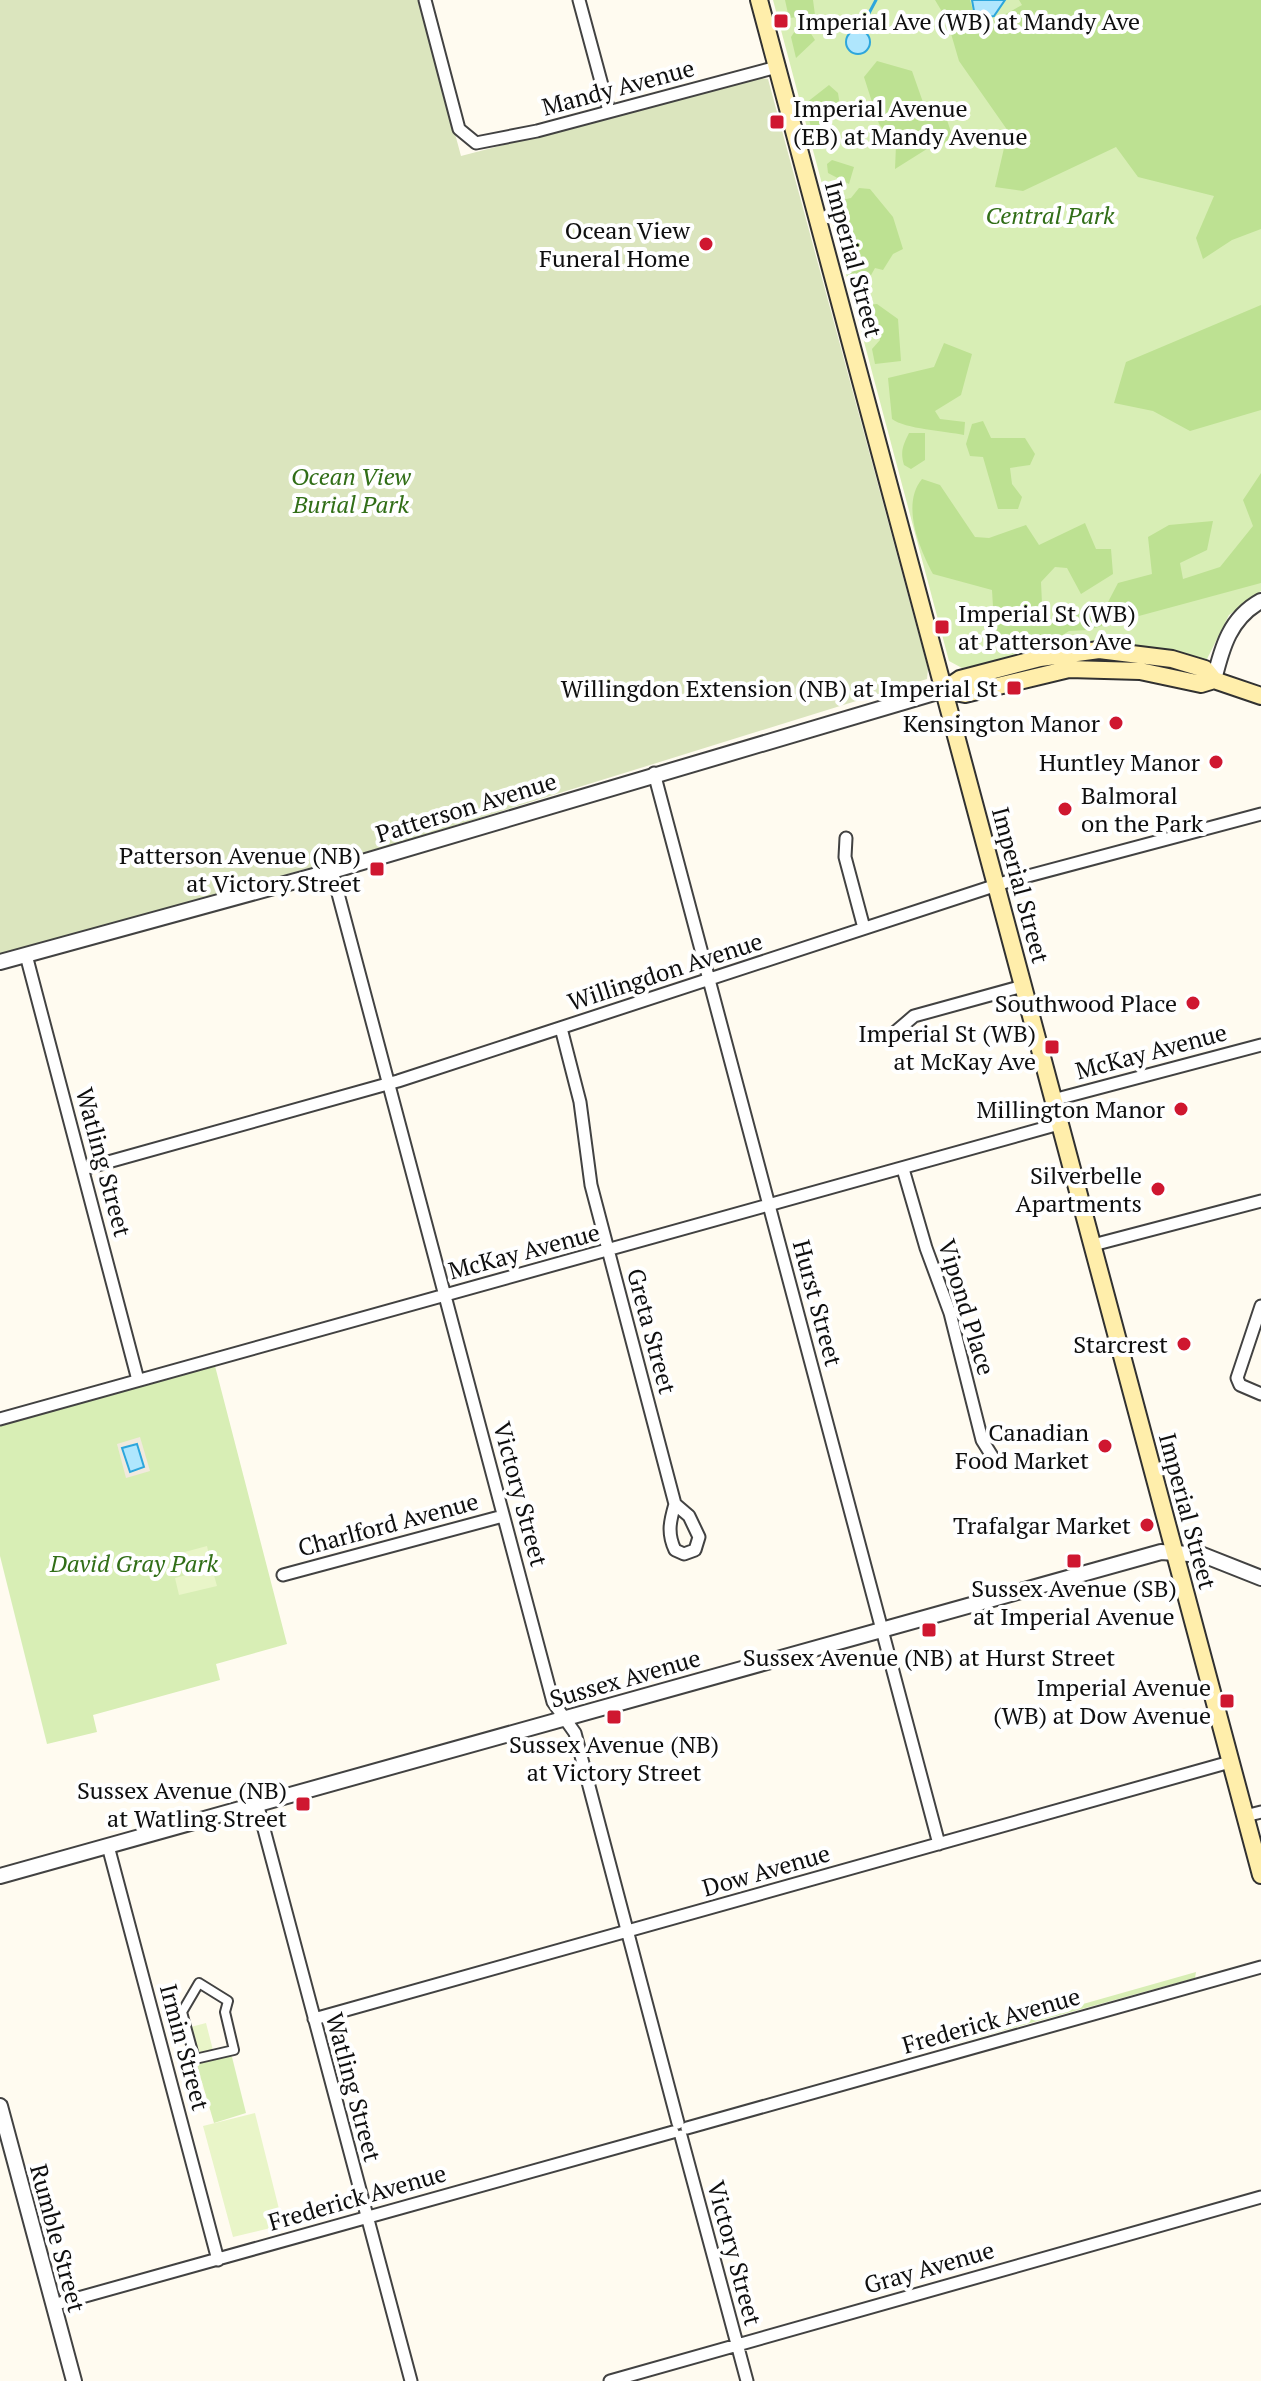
<svg xmlns="http://www.w3.org/2000/svg" width="1261" height="2381" viewBox="0 0 1261 2381" font-family="'PT Serif',serif">
	<style>
		.green { fill: #d8eeb5 }
		.forest { fill: #bde192 }
		.cemetery { fill: #dbe5be }
		.pitch { fill: #e9f5c8 }
		.plaza { fill: #f1eadd }
		.water { fill: #afe6fd; stroke: #2da6dc; stroke-width: 2 }
		.lines { fill: none; stroke-linecap: round; stroke-linejoin: round }
		.stream { stroke: #2da6dc; stroke-width: 3 }
		.pedestrian-casing { stroke: #424242; stroke-width: 12 }
		.minor-casing { stroke: #424242; stroke-width: 15 }
		.tertiary-casing { stroke: #424242; stroke-width: 18 }
		.secondary-casing { stroke: #313131; stroke-width: 20 }
		.pedestrian { stroke: #fff; stroke-width: 8 }
		.minor { stroke: #fff; stroke-width: 11 }
		.tertiary { stroke: #fff; stroke-width: 14 }
		.secondary { stroke: #ffeeab; stroke-width: 16 }
		.poi-dot { fill: #cf1730; stroke: #fff; stroke-width: 3 }
		.labels { text-anchor: middle; dominant-baseline: central; stroke-width: 8; stroke-linejoin: round; paint-order: stroke }
		.poi-label { font-size: 24px; fill: #0f0f0f; stroke: #fff; text-anchor: end }
		.street-label { font-size: 24px; fill: #0f0f0f; stroke: #fff }
		.park-label { font-size: 24px; font-style: italic; fill: #316e17; stroke: #fff }
	</style>
	<rect width="100%" height="100%" fill="#fffbf0"/>
	<path class="green" d="M 773,0 L 1261,0 L 1261,591 L 1229,615 L 1206,661 L 1137,646 L 1078,644 L 962,668 L 949,661 Z
		M 215,1366 L 287,1644 L 216,1664 L 220,1680 L 93,1715 L 97,1732 L 47,1744 L 0,1556 L 0,1426 Z
		M 1196,1972 L 1195,1978 L 954,2044 L 952,2041 Z
		M 228,2054 L 232,2057 L 246,2113 L 214,2123 L 196,2062 Z"/>
	<path class="forest" d="M 785,0 L 813,0 L 815,15 L 789,18 Z
		M 935,0 L 970,0 L 975,18 L 995,20 L 1022,5 L 1019,0 L 1261,0 L 1261,229 L 1232,240 L 1203,259 L 1196,238 L 1214,196 L 1138,177 L 1116,147 L 1023,191 L 995,187 L 1008,131 L 959,61 L 947,20 Z
		M 808,29 L 815,40 L 796,58 L 791,37 L 795,31 Z
		M 877,61 L 912,71 L 925,108 L 946,117 L 954,141 L 930,147 L 895,169 L 896,145 L 879,124 L 864,77 Z
		M 829,85 L 838,93 L 840,106 L 824,128 L 811,128 L 806,103 Z
		M 832,160 L 854,167 L 849,184 L 828,173 L 827,164 Z
		M 859,188 L 870,189 L 893,217 L 903,249 L 893,254 L 883,270 L 875,268 L 870,277 L 851,282 L 845,272 L 844,258 L 848,255 L 845,239 L 840,238 L 835,221 L 837,201 L 851,198 Z
		M 877,304 L 898,319 L 901,361 L 875,364 L 872,349 L 880,340 L 876,322 L 863,319 L 866,305 Z
		M 1261,305 L 1261,410 L 1190,431 L 1153,411 L 1114,403 L 1126,362 Z
		M 944,343 L 972,354 L 961,395 L 935,411 L 940,419 L 965,422 L 964,435 C 945,431 905,429 892,419 L 888,378 L 934,367 Z
		M 983,421 L 991,438 L 1025,438 L 1035,454 L 1030,465 L 1010,468 L 1012,484 L 1022,497 L 1018,509 L 998,509 L 983,457 L 970,456 L 966,444 L 972,424 Z
		M 909,433 L 925,433 L 925,460 L 911,469 L 904,465 C 900,452 903,445 909,433 Z
		M 1261,473 L 1261,583 L 1087,630 L 1069,631 L 1055,640 L 995,640 L 992,590 L 933,574 C 919,548 901,504 922,479 L 940,485 L 975,537 L 989,538 L 1026,525 L 1039,545 L 1085,523 L 1096,549 L 1111,549 L 1113,574 L 1081,594 L 1067,568 L 1055,567 L 1041,582 L 1043,626 L 1107,604 L 1118,583 L 1152,574 L 1148,537 L 1169,525 L 1213,521 L 1207,550 L 1180,563 L 1183,579 L 1220,567 L 1253,526 L 1243,500 Z"/>
	<path class="cemetery" d="M 0,0 L 419,0 L 461,156 L 762,78 L 768,79 L 928,669 L 927,679 L 415,838 L 0,955 Z"/>
	<path class="pitch" d="M 207,1546 L 211,1564 L 174,1573 L 170,1556 Z
		M 212,1568 L 217,1586 L 179,1595 L 175,1578 Z
		M 206,2023 L 214,2054 L 195,2059 L 187,2028 Z
		M 255,2113 L 283,2225 L 233,2237 L 203,2126 Z"/>
	<path class="plaza" d="M 140,1437 L 150,1471 L 126,1478 L 117,1444 Z"/>
	<path class="water" d="M 972,0 L 1005,0 L 994,16 L 983,18 L 974,11 Z
		M846 42a12 12 0 1 1 24 0a12 12 0 1 1-24 0Z
		M 137,1444 L 144,1467 L 130,1472 L 122,1448 Z"/>
	<g class="lines">
		<path class="stream" d="M 859,32 L 876,0"/>
		<g class="pedestrian-casing">
			<path id="pedestrian" d="M 199,1983 L 228,2001 L 225,2012 L 234,2050 L 195,2059 L 182,2012 Z"/>
		</g>
		<g class="minor-casing">
			<path id="minor" d="M 425,0 L 459,129 L 476,143 L 537,131 L 777,67
				M 579,0 L 609,111
				M 654,773 L 939,1844
				M 846,838 L 845,857 L 864,928
				M 332,871 L 553,1702 L 575,1733 L 678,2123
				M 26,955 L 138,1380
				M 561,1028 L 580,1102 L 591,1185 L 675,1504 C 670,1521 667,1533 675,1550 L 684,1554 L 695,1550 L 699,1537 L 689,1516 L 675,1504
				M 893,1034 L 914,1016 L 1023,986
				M 1053,1100 L 1261,1045
				M 83,1169 L 398,1081 L 1009,881 L 1261,814
				M 903,1169 L 926,1248 L 950,1313 L 982,1440 L 992,1456
				M 1093,1245 L 1261,1201
				M 1261,1306 L 1237,1378 L 1240,1385 L 1261,1394
				M 0,1419 L 1059,1124
				M 283,1575 L 503,1516
				M 257,1803 L 411,2381
				M 1245,1816 L 1261,1812
				M 108,1846 L 218,2260
				M 314,2019 L 1230,1762
				M 687,2128 L 1261,1967
				M 681,2136 L 747,2381
				M 53,2305 L 673,2132
				M 610,2381 L 1261,2197"/>
		</g>
		<g class="tertiary-casing">
			<path id="tertiary" d="M 1214,680 C 1222,647 1230,618 1261,601
				M 0,962 L 332,871 L 944,690
				M 0,1876 L 1161,1552 L 1203,1555 L 1261,1578
				M 0,2106 L 74,2381"/>
		</g>
		<g class="secondary-casing">
			<path id="secondary" d="M 759,0 L 1261,1875
				M 944,690 L 960,679 L 1040,658 L 1099,650 L 1172,659 L 1205,669 L 1214,680 L 1261,696
				M 944,690 L 965,694 L 1069,669 L 1140,671 L 1201,684 L 1214,680"/>
		</g>
		<use href="#pedestrian" class="pedestrian"/>
		<use href="#minor" class="minor"/>
		<use href="#tertiary" class="tertiary"/>
		<use href="#secondary" class="secondary"/>
	</g>
	<g class="poi-dot">
		<rect x="773" y="13" width="16" height="16" rx="4"/>
		<rect x="769" y="114" width="16" height="16" rx="4"/>
		<circle cx="706" cy="244" r="8"/>
		<rect x="934" y="619" width="16" height="16" rx="4"/>
		<rect x="1006" y="680" width="16" height="16" rx="4"/>
		<circle cx="1116" cy="723" r="8"/>
		<circle cx="1216" cy="762" r="8"/>
		<circle cx="1065" cy="809" r="8"/>
		<rect x="369" y="861" width="16" height="16" rx="4"/>
		<circle cx="1193" cy="1003" r="8"/>
		<rect x="1044" y="1039" width="16" height="16" rx="4"/>
		<circle cx="1181" cy="1109" r="8"/>
		<circle cx="1158" cy="1189" r="8"/>
		<circle cx="1184" cy="1344" r="8"/>
		<circle cx="1105" cy="1446" r="8"/>
		<circle cx="1147" cy="1525" r="8"/>
		<rect x="1066" y="1553" width="16" height="16" rx="4"/>
		<rect x="921" y="1622" width="16" height="16" rx="4"/>
		<rect x="1219" y="1693" width="16" height="16" rx="4"/>
		<rect x="606" y="1709" width="16" height="16" rx="4"/>
		<rect x="295" y="1796" width="16" height="16" rx="4"/>
	</g>
	<g class="labels">
		<g class="poi-label">
			<text x="797" y="21" text-anchor="start">Imperial Ave (WB) at Mandy Ave</text>
			<text x="793" y="108" text-anchor="start">Imperial Avenue<tspan x="793" dy="28">(EB) at Mandy Avenue</tspan></text>
			<text x="690" y="230">Ocean View<tspan x="690" dy="28">Funeral Home</tspan></text>
			<text x="958" y="613" text-anchor="start">Imperial St (WB)<tspan x="958" dy="28">at Patterson Ave</tspan></text>
			<text x="998" y="688">Willingdon Extension (NB) at Imperial St</text>
			<text x="1100" y="723">Kensington Manor</text>
			<text x="1200" y="762">Huntley Manor</text>
			<text x="1081" y="795" text-anchor="start">Balmoral<tspan x="1081" dy="28">on the Park</tspan></text>
			<text x="361" y="855">Patterson Avenue (NB)<tspan x="361" dy="28">at Victory Street</tspan></text>
			<text x="1177" y="1003">Southwood Place</text>
			<text x="1036" y="1033">Imperial St (WB)<tspan x="1036" dy="28">at McKay Ave</tspan></text>
			<text x="1165" y="1109">Millington Manor</text>
			<text x="1142" y="1175">Silverbelle<tspan x="1142" dy="28">Apartments</tspan></text>
			<text x="1168" y="1344">Starcrest</text>
			<text x="1089" y="1432">Canadian<tspan x="1089" dy="28">Food Market</tspan></text>
			<text x="1131" y="1525">Trafalgar Market</text>
			<text x="1074" y="1588" text-anchor="middle">Sussex Avenue (SB)<tspan x="1074" dy="28">at Imperial Avenue</tspan></text>
			<text x="929" y="1657" text-anchor="middle">Sussex Avenue (NB) at Hurst Street</text>
			<text x="1211" y="1687">Imperial Avenue<tspan x="1211" dy="28">(WB) at Dow Avenue</tspan></text>
			<text x="614" y="1744" text-anchor="middle">Sussex Avenue (NB)<tspan x="614" dy="28">at Victory Street</tspan></text>
			<text x="287" y="1790">Sussex Avenue (NB)<tspan x="287" dy="28">at Watling Street</tspan></text>
		</g>
		<g class="street-label">
			<text transform="translate(618 87) rotate(-15)">Mandy Avenue</text>
			<text transform="translate(854 259) rotate(75)">Imperial Street</text>
			<text transform="translate(466 807) rotate(-17)">Patterson Avenue</text>
			<text transform="translate(1021 885) rotate(75)">Imperial Street</text>
			<text transform="translate(665 971) rotate(-18)">Willingdon Avenue</text>
			<text transform="translate(1151 1051) rotate(-15)">McKay Avenue</text>
			<text transform="translate(104 1162) rotate(75)">Watling Street</text>
			<text transform="translate(524 1251) rotate(-15)">McKay Avenue</text>
			<text transform="translate(818 1303) rotate(75)">Hurst Street</text>
			<text transform="translate(967 1307) rotate(73)">Vipond Place</text>
			<text transform="translate(652 1331) rotate(75)">Greta Street</text>
			<text transform="translate(521 1494) rotate(75)">Victory Street</text>
			<text transform="translate(1188 1511) rotate(75)">Imperial Street</text>
			<text transform="translate(388 1524) rotate(-15)">Charlford Avenue</text>
			<text transform="translate(625 1678) rotate(-16)">Sussex Avenue</text>
			<text transform="translate(766 1870) rotate(-16)">Dow Avenue</text>
			<text transform="translate(991 2020) rotate(-16)">Frederick Avenue</text>
			<text transform="translate(185 2047) rotate(75)">Irmin Street</text>
			<text transform="translate(354 2087) rotate(75)">Watling Street</text>
			<text transform="translate(357 2197) rotate(-16)">Frederick Avenue</text>
			<text transform="translate(58 2238) rotate(75)">Rumble Street</text>
			<text transform="translate(735 2253) rotate(75)">Victory Street</text>
			<text transform="translate(929 2267) rotate(-16)">Gray Avenue</text>
		</g>
		<g class="park-label">
			<text x="1050" y="215">Central Park</text>
			<text x="351" y="476">Ocean View<tspan x="351" dy="28">Burial Park</tspan></text>
			<text x="134" y="1563">David Gray Park</text>
		</g>
	</g>
</svg>
